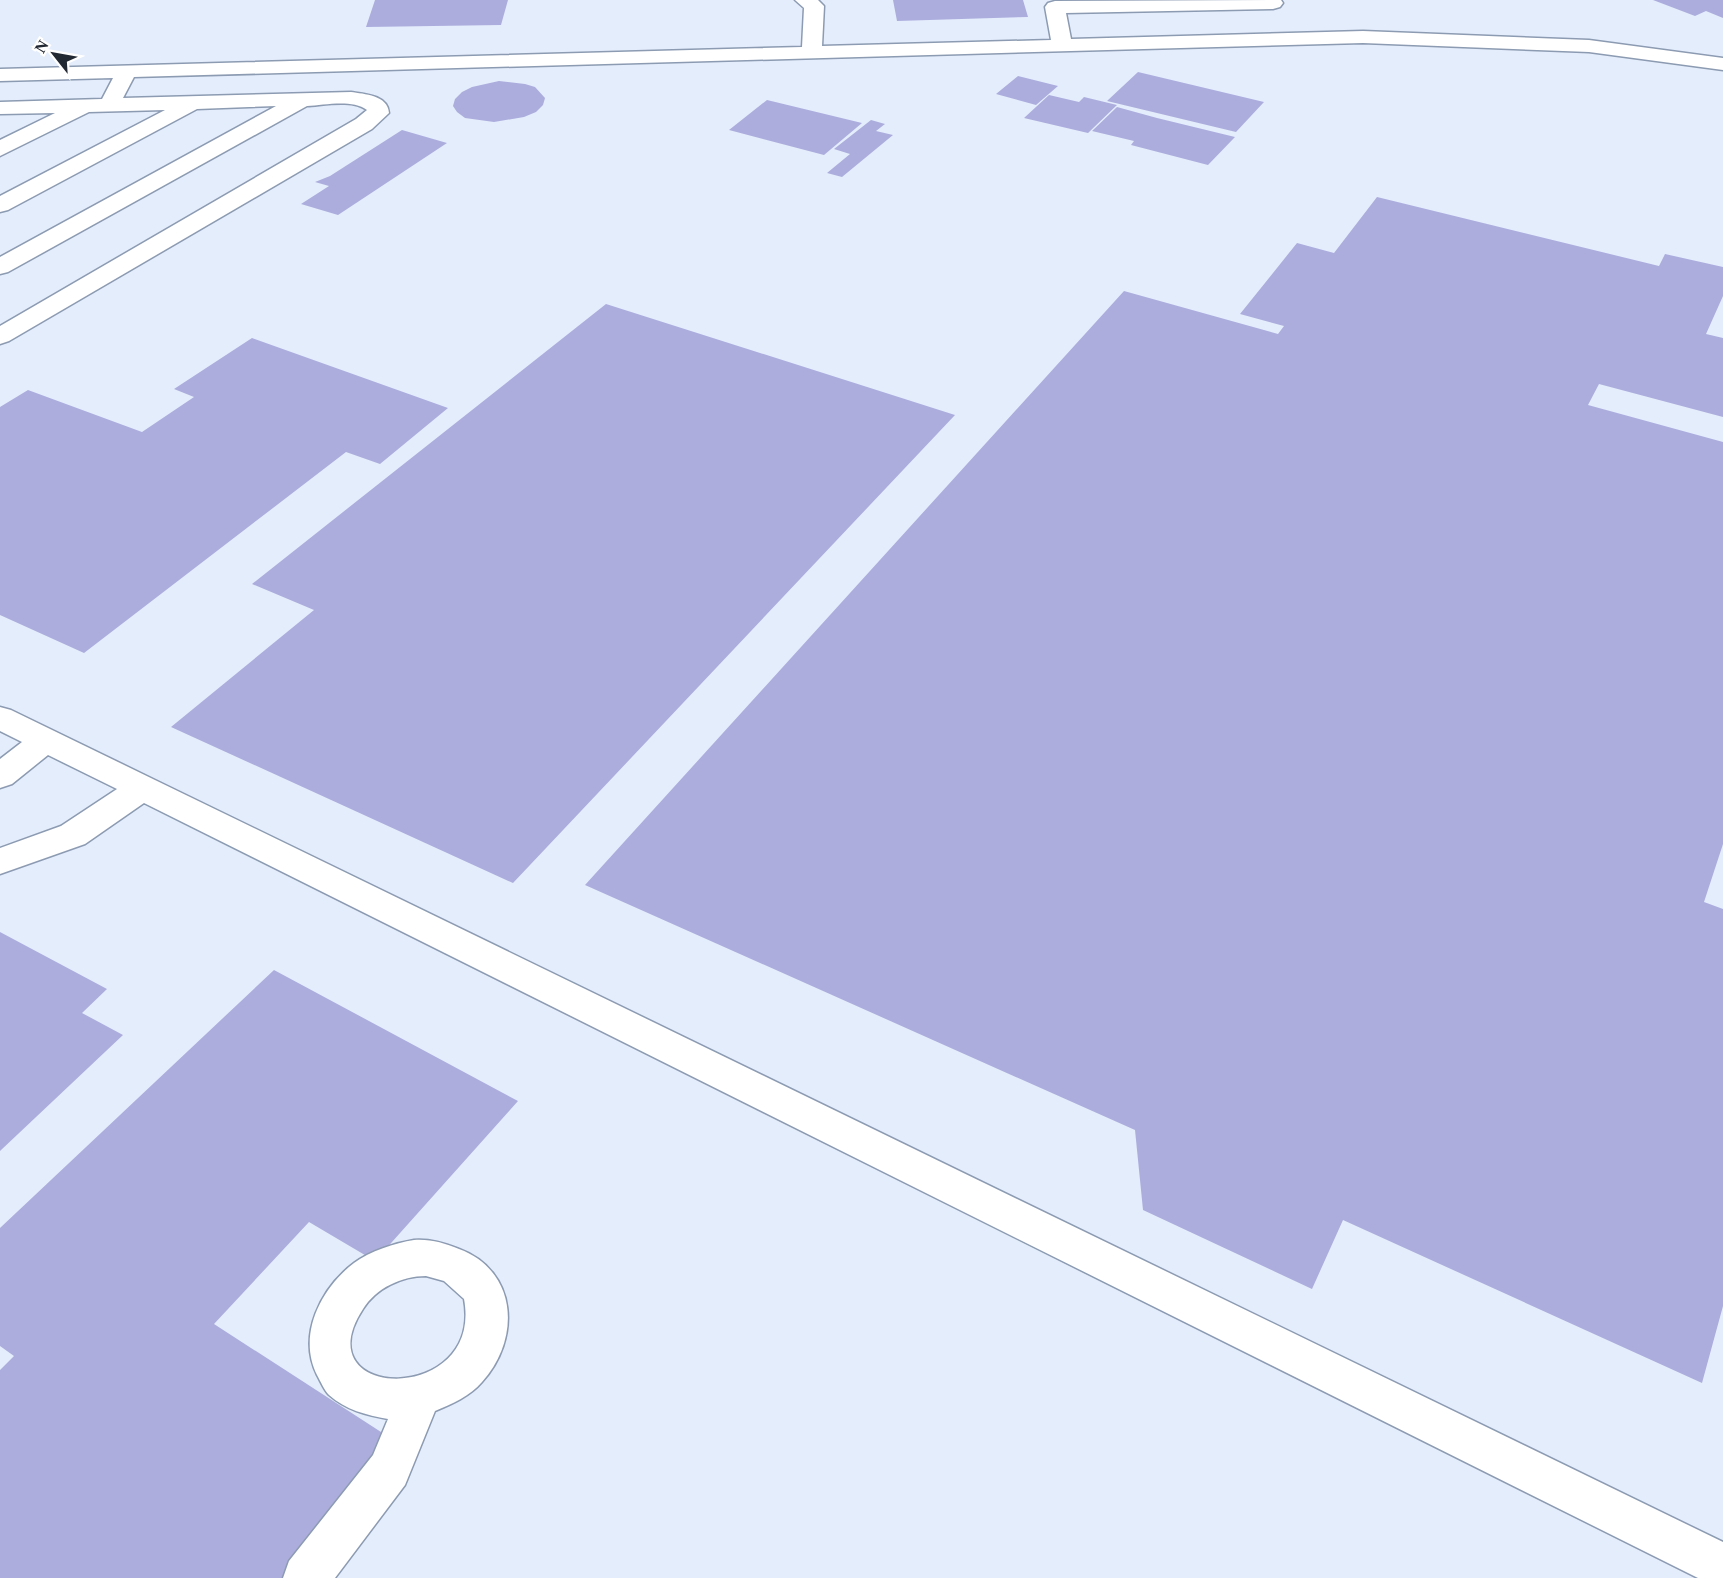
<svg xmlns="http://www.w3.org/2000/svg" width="1723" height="1578" viewBox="0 0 1723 1578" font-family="'Times New Roman',serif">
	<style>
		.building { fill: #acaddd }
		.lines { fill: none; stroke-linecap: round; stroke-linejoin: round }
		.minor-casing { stroke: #8c9bb2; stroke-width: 3 }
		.minor { fill: #fff; fill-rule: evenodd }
	</style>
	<rect width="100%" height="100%" fill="#e4edfc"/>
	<path class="building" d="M 375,0 L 508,0 L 501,25 L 366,27 Z
		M 893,0 L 1023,0 L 1028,17 L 897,21 Z
		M 1653,0 L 1723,0 L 1723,18 L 1706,11 L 1695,16 Z
		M 1138,72 L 1264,102 L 1236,132 L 1107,101 Z
		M 1018,76 L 1058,86 L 1036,105 L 996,94 Z
		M 499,81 L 525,84 L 535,87 L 545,98 L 543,105 L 536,112 L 524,117 L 494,122 L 465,118 L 457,112 L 453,106 L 455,99 L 462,92 L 472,87 Z
		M 1049,95 L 1079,102 L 1084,97 L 1117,105 L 1088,133 L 1024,118 Z
		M 767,100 L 862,123 L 824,155 L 729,130 Z
		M 1117,107 L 1157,118 L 1235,137 L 1208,165 L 1131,145 L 1134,141 L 1092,131 Z
		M 871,120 L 885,124 L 876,131 L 893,135 L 842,177 L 827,173 L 850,154 L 834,149 Z
		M 402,130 L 447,143 L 338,215 L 301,204 L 329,186 L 315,182 L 330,176 Z
		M 1377,197 L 1659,266 L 1665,254 L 1723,267 L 1723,296 L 1706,334 L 1723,338 L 1723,417 L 1599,384 L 1588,405 L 1723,442 L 1723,844 L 1704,902 L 1723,909 L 1723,1306 L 1702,1383 L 1343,1220 L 1312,1289 L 1143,1210 L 1135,1130 L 585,885 L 1124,291 L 1278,334 L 1284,326 L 1240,314 L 1297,243 L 1334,253 Z
		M 606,304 L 955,415 L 513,883 L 171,727 L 314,610 L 252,584 Z
		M 252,338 L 448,408 L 380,464 L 346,452 L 84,653 L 0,615 L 0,407 L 28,390 L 142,432 L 194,397 L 174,389 Z
		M 0,932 L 107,989 L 82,1013 L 123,1035 L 0,1151 Z
		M 274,970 L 518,1101 L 375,1261 L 309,1222 L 214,1324 L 398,1443 L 287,1578 L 0,1578 L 0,1370 L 14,1356 L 0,1346 L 0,1228 Z"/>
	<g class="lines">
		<g class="minor-casing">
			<path id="minor" d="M 795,0 L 818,0 L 824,6 L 822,46 L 1051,40 L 1045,7 L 1048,3 L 1055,1 L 1281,0 L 1283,3 L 1280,7 L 1273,9 L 1066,13 L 1071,39 L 1363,31 L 1589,40 L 1723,58 L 1723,70 L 1589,52 L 1363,43 L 134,77 L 123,98 L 351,92 C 364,94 388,95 389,113 L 372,129 L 9,341 L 0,344 L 0,326 L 356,119 L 367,110 C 352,99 325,105 307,106 L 8,272 L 0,274 L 0,257 L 276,106 L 197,109 L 8,210 L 0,212 L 0,196 L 165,110 L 89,112 L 0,156 L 0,140 L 55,113 L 0,114 L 0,102 L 102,99 L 113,78 L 0,81 L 0,69 L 802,47 L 804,8 Z
				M 0,707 L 11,710 L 155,780 L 1723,1542 L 1723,1578 L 1698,1578 L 144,803 L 85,844 L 0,874 L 0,848 L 61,826 L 117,789 L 48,755 L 12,784 L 0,788 L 0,759 L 22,742 L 0,731 Z
				M 414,1240 C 431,1239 444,1243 459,1249 C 518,1271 521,1339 482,1382 C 470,1396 452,1404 435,1411 L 405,1485 L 335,1578 L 283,1578 L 289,1561 L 373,1455 L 388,1419 C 366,1415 346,1410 329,1395 C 324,1390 321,1382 317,1375 C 297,1335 321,1288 354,1263 C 370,1251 395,1243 414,1240 ZM 426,1276 L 444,1281 L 464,1299 C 484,1405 302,1402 363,1309 C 376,1288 402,1276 426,1276 Z"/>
		</g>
		<use href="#minor" class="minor"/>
	</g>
	<g transform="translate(54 54) rotate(301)" stroke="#ffffff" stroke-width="4.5" paint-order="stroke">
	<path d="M0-4.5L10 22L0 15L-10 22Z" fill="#232932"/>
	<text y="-9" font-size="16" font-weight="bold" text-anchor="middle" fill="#232932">N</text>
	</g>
</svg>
